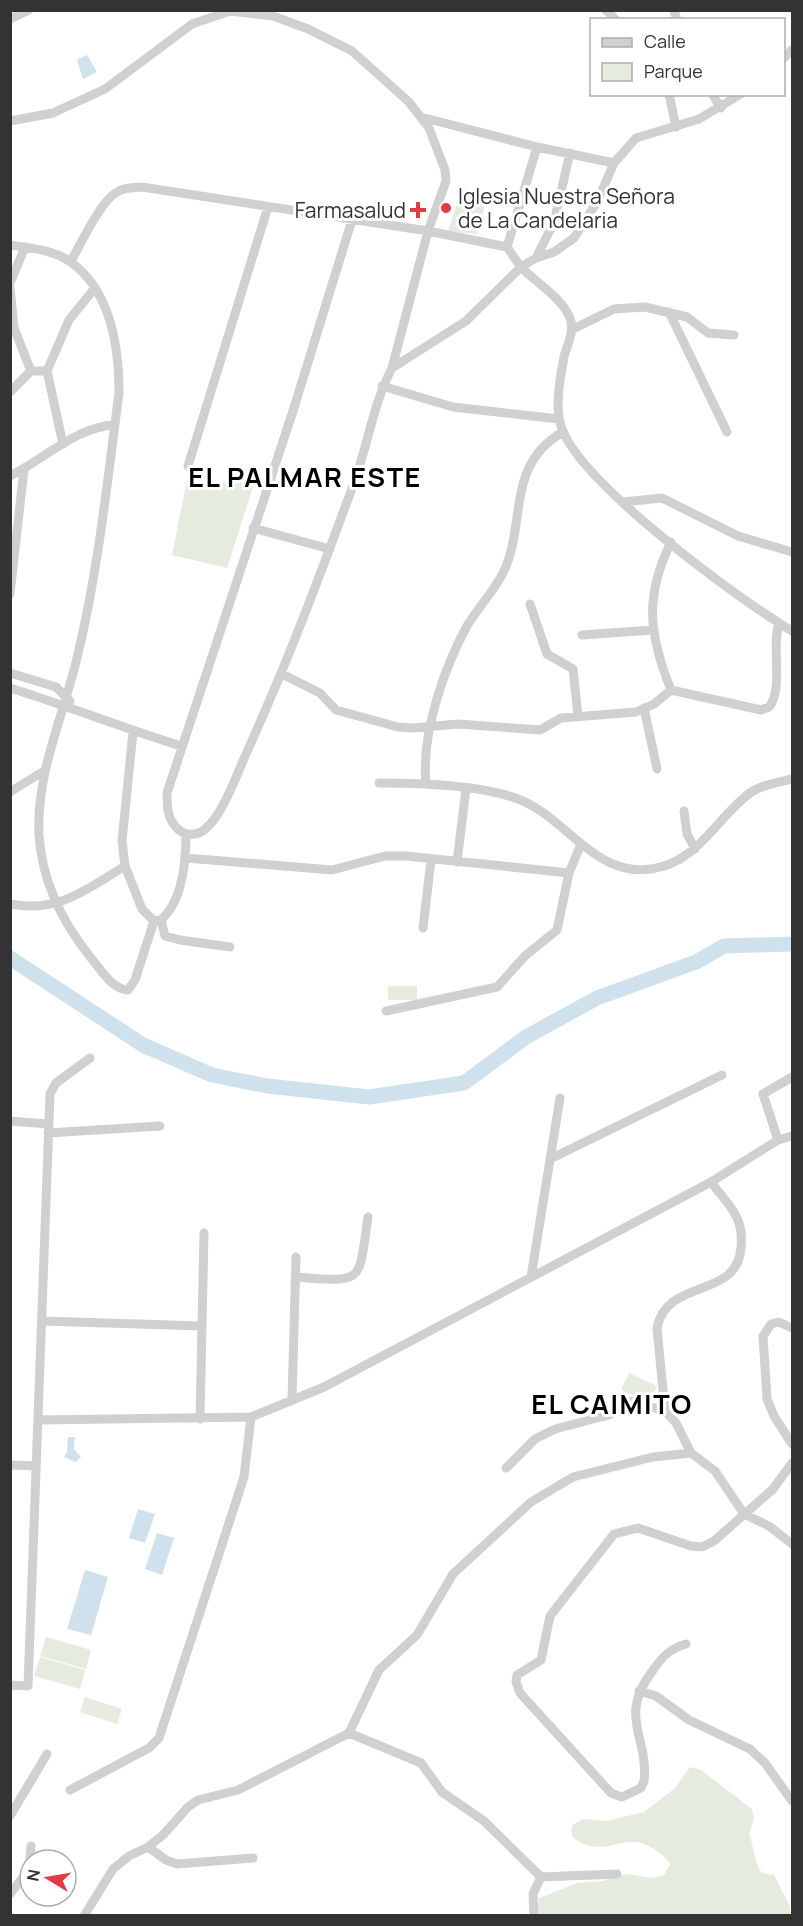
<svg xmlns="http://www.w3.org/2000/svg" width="803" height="1926" viewBox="0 0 803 1926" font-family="Manrope,sans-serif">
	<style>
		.green { fill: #e5ecdf }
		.water { fill: #cfe1ed }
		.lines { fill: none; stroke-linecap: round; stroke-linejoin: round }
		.river { stroke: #cfe1ed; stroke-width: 15 }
		.minor { stroke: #d0d0d0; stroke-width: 9 }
		.poi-dot { fill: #e43b42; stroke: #fff; stroke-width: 2 }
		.labels { text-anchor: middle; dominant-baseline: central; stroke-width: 6; stroke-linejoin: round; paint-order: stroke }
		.poi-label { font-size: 21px; fill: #333; stroke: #fff; text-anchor: start }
		.district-label { font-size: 27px; font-weight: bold; letter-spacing: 1.5px; fill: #000; stroke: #fff }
	</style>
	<rect width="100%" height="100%" fill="#fff"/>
	<path class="green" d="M 462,188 L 488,194 L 477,234 L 448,231 Z
		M 187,480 L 254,484 L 227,568 L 172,555 Z
		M 388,986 L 417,986 L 417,1000 L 388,1000 Z
		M 629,1373 L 657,1386 L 649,1403 L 621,1390 Z
		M 46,1637 L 91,1650 L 86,1669 L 40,1656 Z
		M 40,1657 L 85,1670 L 80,1689 L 34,1676 Z
		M 85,1697 L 122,1709 L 117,1724 L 80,1712 Z
		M 690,1767 L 701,1770 L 752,1809 L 754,1819 L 749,1834 C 754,1846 754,1863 762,1873 L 774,1875 L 789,1905 L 791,1916 L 536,1916 L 539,1898 L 578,1883 L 603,1881 L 616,1876 L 628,1874 L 652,1878 L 664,1875 L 670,1864 C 664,1854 646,1842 634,1842 C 610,1842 604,1854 578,1841 C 571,1837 571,1833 572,1825 L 583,1819 L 607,1821 L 644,1812 L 675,1788 Z"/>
	<path class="water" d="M 87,55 L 97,72 L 83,79 L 77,60 Z
		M 68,1437 L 75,1437 L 74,1449 L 81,1457 L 76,1462 L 64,1457 L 67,1452 Z
		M 138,1509 L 155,1514 L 145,1543 L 129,1538 Z
		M 157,1533 L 174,1538 L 162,1575 L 145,1569 Z
		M 85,1570 L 108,1577 L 91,1635 L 67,1629 Z"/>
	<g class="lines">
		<path class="river" d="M 10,958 L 143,1045 L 212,1075 L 267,1086 L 369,1097 L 464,1083 L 526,1037 L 597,998 L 696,962 L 724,946 L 792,944"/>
		<path class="minor" d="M 606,10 L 616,20
			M 674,10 L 677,20
			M 10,19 L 29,10
			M 784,58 L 792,50
			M 669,94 L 676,127
			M 712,94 L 721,108
			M 421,117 L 537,147 L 614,163
			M 10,121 L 53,113 L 105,89 L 192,24 L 230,11 L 273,16 L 308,29 L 352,51 L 409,102 L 429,128 L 445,170 L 446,181 L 428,231 L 392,368 C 374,402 368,443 355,480 C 321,573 287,664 246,754 C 237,774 222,817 204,830 C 196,836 183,836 176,827 C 167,818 167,804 167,793 L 293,411 L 352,220
			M 537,147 L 507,247 C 512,254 517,263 523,269 C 538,284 562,298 570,318 C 575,332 567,344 564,357 C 560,379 554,408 562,429 C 583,485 738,599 792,631
			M 10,245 C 30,248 56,250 72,263 C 111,292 119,348 119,393 C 107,483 98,574 76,662 C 62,719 36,775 39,835 C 42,882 62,922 91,958 C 101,970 112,989 128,990 L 135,980 L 154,921
			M 536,258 L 554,222 L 570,153
			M 71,261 C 81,244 101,199 119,191 C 126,187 134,188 142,187 L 428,231 L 507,247
			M 10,283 L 25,247
			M 10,288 L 14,328 L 31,371
			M 669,312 L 727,432
			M 573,329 L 614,309 L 645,307 L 687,317 L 708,333 L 734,335
			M 392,368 L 466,321 L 521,267 L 536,258 L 554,252 L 574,238 L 597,202 L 614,163 L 636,138 L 699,119 L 741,94
			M 382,386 L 453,407 L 559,419
			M 10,392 L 31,371 L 47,371
			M 63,444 L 47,371 L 69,320 L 94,289
			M 188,466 L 268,207
			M 10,476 C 43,460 77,426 115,425
			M 623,502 L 662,498 L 738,536 L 792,552
			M 253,528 L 330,549
			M 671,542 C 644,597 649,635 671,690
			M 10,594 L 24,469
			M 530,604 L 547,654 L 573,669 L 578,716
			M 582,635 L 653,630
			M 10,673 L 56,687 L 70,701
			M 282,674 L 320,693 L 336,710 L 398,727 L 413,728 L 458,724 L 540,730 L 561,718 L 636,712 L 654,704 L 671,690 L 761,710 L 769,707 C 784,689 771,647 779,623
			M 10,688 C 68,706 123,728 181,746
			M 644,708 L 657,769
			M 133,732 L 122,841 L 125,866 L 142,909 L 154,921
			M 379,783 C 419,783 481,785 518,799 C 566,817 594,877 651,869 C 698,863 716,818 750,793 C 761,785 779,782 792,779
			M 426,783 C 421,734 444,668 467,626 C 478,608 493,592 503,573 C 527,524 505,465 563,432
			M 10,792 L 44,771
			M 684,811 L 687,834 L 695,849
			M 186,858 L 332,870 L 385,856 L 406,856 L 569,873
			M 457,862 L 466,789
			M 10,904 C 59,913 85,890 125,866
			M 161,920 L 165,936 L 180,940 L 230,947
			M 154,921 L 161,920 C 183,901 186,862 186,834
			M 423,928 L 431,860
			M 386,1011 L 497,987 L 525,956 L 557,930 L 569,873 L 581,844
			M 10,1121 L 48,1124
			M 48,1133 L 160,1126
			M 778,1140 L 763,1094 L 792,1077
			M 550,1159 L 722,1075
			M 711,1182 C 719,1193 730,1204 736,1216 C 741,1225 742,1237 741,1248 C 737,1300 667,1277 657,1328 L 665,1411 L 676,1423 L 691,1453 L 715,1471 L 744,1514 L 769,1526 L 792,1544
			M 295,1277 C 365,1282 358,1285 368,1217
			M 531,1277 L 560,1098
			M 42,1321 L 202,1326
			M 792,1328 L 779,1322 L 771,1324 L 763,1336 L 767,1399 L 774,1416 L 792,1444
			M 292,1400 L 296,1257
			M 200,1419 L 204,1233
			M 39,1420 L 251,1417 L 324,1387 L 711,1182 L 778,1140 L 792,1136
			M 10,1465 L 36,1466
			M 506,1468 L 535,1439 L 555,1429 L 609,1415 L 631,1401 L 665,1411
			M 686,1644 C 669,1649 661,1658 651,1673 C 618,1717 649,1738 644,1781 L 641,1788 L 622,1797 L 611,1793 L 520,1693 L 516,1682 L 517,1675 L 541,1660 L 550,1616 L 614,1534 L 638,1528 L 691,1546 L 702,1547 L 714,1541 L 773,1489 L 792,1463
			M 10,1685 L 28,1686 L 50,1094 L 56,1083 L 90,1058
			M 639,1691 L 656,1696 L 689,1720 L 750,1749 L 765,1763 L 792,1801
			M 349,1733 L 421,1763 L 442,1792 L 484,1821 L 541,1877 L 617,1874
			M 70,1790 L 149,1748 L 159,1738 L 244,1477 L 251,1417
			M 10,1816 L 47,1754
			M 148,1847 L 166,1860 L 177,1864 L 253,1858
			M 30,1860 L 31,1846
			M 10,1894 L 24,1876 L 30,1861
			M 84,1916 L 113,1869 L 129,1856 L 148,1847 L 163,1835 L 188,1807 L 198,1800 L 238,1790 L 349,1733 L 379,1670 L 417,1635 L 453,1574 L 531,1502 L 573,1477 L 653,1457 L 691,1453
			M 534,1916 L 533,1894 L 541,1877"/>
	</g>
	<g class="poi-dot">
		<circle cx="446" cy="208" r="6"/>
		<path d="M415 201h6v6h6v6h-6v6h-6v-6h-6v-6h6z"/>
	</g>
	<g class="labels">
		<g class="poi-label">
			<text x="458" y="196">Iglesia Nuestra Señora<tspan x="458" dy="24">de La Candelaria</tspan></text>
			<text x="406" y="210" text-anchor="end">Farmasalud</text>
		</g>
		<g class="district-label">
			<text x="305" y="476">EL PALMAR ESTE</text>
			<text x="612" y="1403">EL CAIMITO</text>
		</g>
	</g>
	<rect width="803" height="1926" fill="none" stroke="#333333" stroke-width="24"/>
	<rect x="590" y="18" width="195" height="78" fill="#ffffff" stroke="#adadad" stroke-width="1.5"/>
	<rect x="602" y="38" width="30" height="9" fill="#d0d0d0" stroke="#adadad" stroke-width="1.5"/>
	<text x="644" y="48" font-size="18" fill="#333333">Calle</text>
	<rect x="602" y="63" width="30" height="18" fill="#e5ecdf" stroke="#adadad" stroke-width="1.5"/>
	<text x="644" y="78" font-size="18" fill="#333333">Parque</text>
	<g transform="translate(48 1878) rotate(281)"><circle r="28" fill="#ffffff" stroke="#adadad" stroke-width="1.5"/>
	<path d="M0-4.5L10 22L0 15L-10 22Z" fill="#e43b42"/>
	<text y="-9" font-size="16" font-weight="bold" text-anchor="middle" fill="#333333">N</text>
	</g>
</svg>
